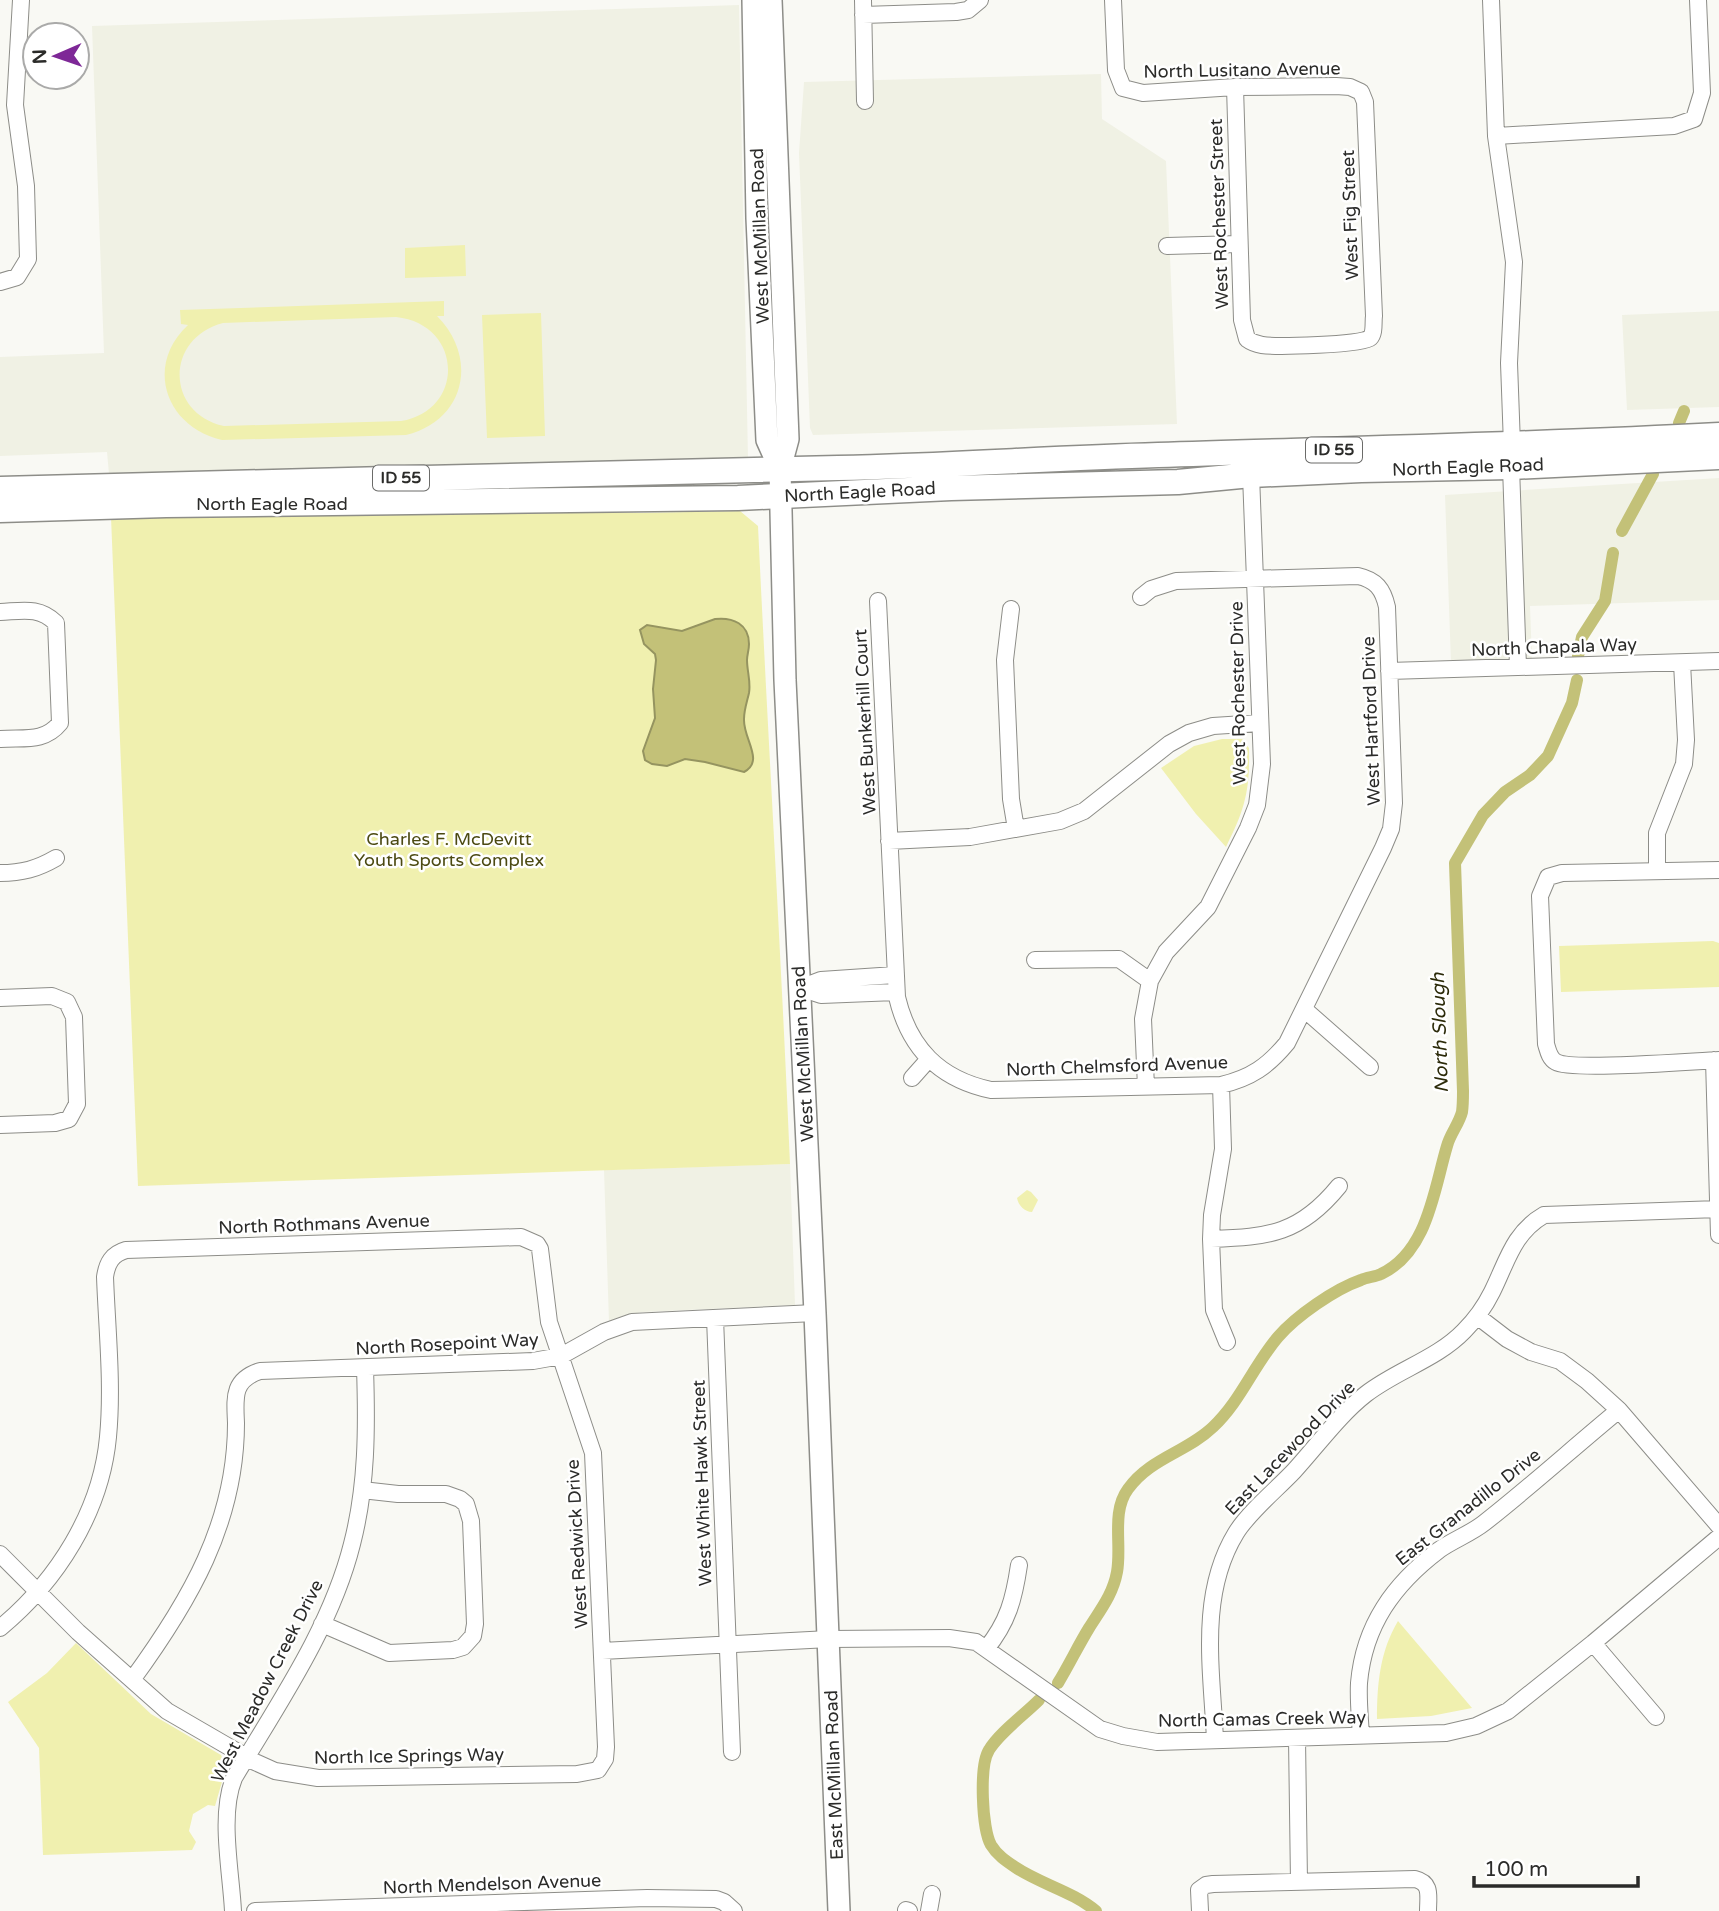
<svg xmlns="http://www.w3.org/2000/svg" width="1719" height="1911" viewBox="0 0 1719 1911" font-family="'Varela Round',sans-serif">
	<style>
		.built { fill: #f0f1e4 }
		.green { fill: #f0f0af; fill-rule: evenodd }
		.water { fill: #c3c178; stroke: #959460; stroke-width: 2 }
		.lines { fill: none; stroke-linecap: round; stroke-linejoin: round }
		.canal { stroke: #c3c178; stroke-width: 12 }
		.minor-casing { stroke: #8d8d88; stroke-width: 18 }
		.major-casing { stroke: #8d8d88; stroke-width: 24 }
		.highway-casing { stroke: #8d8d88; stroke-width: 27 }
		.minor { stroke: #fff; stroke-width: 16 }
		.major { stroke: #fff; stroke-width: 21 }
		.highway { stroke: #fff; stroke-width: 24 }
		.labels { text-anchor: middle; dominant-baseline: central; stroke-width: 5; stroke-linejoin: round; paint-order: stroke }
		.shield { fill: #fff; stroke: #6b6b69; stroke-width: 2 }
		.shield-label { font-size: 16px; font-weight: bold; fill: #2b2b29 }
		.street-label { font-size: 18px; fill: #2b2b29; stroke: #fff }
		.park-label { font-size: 18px; fill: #4c4a12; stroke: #fff }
		.water-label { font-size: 19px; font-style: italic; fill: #2c2b0a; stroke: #fff }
	</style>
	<rect width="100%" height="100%" fill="#f9f9f4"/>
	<path class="built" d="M 739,5 L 748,459 L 109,474 L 107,452 L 0,456 L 0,357 L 104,353 L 92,26 Z
		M 1101,74 L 1102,119 L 1166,161 L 1177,424 L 813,435 L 810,428 L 799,153 L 804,82 Z
		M 1719,311 L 1719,407 L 1627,410 L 1622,315 Z
		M 1719,478 L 1719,600 L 1530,606 L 1532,660 L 1451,663 L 1445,495 Z
		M 790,1164 L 795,1305 L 643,1312 L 625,1315 L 609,1322 L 604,1170 Z"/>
	<path class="green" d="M 465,245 L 466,276 L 405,278 L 405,248 Z
		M 444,301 L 444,316 L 437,316 C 479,358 465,421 406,435 L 222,440 C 166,427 144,366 188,325 L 181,324 L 180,310 ZM 396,317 C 463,324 466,410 401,421 L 224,426 C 165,413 165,338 223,323 Z
		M 541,313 L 545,436 L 487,438 L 482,315 Z
		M 548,511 L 639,513 L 740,511 L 758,526 C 768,739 781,951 790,1164 L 138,1186 L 111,517 Z
		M 1222,739 L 1242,739 L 1249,748 C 1250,791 1245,809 1226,847 L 1196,814 L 1161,768 L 1194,746 Z
		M 1713,941 L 1719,943 L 1719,987 L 1561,992 L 1559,946 Z
		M 1027,1190 L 1031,1192 L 1038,1200 L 1032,1212 C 1025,1212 1018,1205 1017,1198 Z
		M 1398,1621 L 1472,1708 L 1431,1716 L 1377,1719 C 1377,1684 1380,1651 1398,1621 Z
		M 76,1643 L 151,1714 L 221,1755 L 226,1768 L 215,1806 L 208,1805 L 193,1814 L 189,1831 L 196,1842 L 192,1850 L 43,1855 L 39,1748 L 8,1702 L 47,1673 Z"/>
	<path class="water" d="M 715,619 C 733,617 749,624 749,644 C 749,650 747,655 747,660 C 747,671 751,682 749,693 C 747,702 744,710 744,719 C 743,739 765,761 744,772 L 705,762 L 685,759 L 667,766 L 652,764 L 645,760 L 643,751 L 655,718 L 653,689 L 656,660 L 655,654 L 644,644 L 640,630 L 647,625 L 682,631 Z"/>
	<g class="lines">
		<path class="canal" d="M 1679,423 L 1684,411
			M 1622,531 L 1653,474
			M 1578,656 L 1582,637 L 1605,601 L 1613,553
			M 1058,1683 C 1069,1665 1078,1646 1089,1628 C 1101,1609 1113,1594 1117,1572 C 1122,1545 1111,1512 1128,1489 C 1150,1458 1187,1452 1213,1427 C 1240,1402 1254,1365 1278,1337 C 1296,1316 1335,1289 1361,1280 C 1367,1277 1375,1277 1381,1274 C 1428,1252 1434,1189 1447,1146 C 1450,1134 1459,1124 1462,1112 C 1463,1105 1463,1098 1463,1091 L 1455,863 L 1483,815 L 1505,792 L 1530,775 L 1548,756 L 1572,703 L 1577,680
			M 1039,1700 C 1024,1715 999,1733 989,1750 C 979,1766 982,1829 991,1845 C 997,1855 1006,1861 1015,1867 C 1040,1884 1072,1891 1096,1911"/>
		<g class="minor-casing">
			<path id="minor" d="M 863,0 L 865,101
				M 1113,0 L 1116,70 L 1123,88 L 1143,93 L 1235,87 L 1336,86 L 1350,87 L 1361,92 L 1365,102 L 1374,316 C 1373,322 1375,333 1370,338 C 1363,345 1275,347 1262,345 C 1256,344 1251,342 1247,339 L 1242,320 L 1235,87
				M 1491,0 L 1496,136 L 1514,262 L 1509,363 L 1512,445
				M 863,15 L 956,12 L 968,10 L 980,0
				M 1496,136 L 1674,126 L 1694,119 L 1702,93 L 1698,0
				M 1167,246 L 1239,244
				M 0,282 L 17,277 L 28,259 L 26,186 L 15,105 L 21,0
				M 1511,467 L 1518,667
				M 878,601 L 897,997 C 909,1048 939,1079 991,1090 L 1221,1085 C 1251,1078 1268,1066 1287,1043 L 1383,848 L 1391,829 L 1394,803 L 1387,607 C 1383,589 1376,580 1358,576 L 1176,581 L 1151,589 L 1141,597
				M 1011,609 L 1005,660 L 1011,799 L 1016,829
				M 0,612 C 22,611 39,606 56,623 L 60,723 C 44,743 23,737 0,739
				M 1389,671 L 1719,661
				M 889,841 L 970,837 L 1060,821 L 1084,811 L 1169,744 L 1189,733 L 1213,726 L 1260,723
				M 1719,870 L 1562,873 L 1548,877 L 1540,896 L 1546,1044 C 1548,1050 1549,1058 1556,1062 C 1571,1071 1693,1061 1719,1060
				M 1657,871 L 1657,833 L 1684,764 L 1686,740 L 1682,663
				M 0,873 C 22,873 37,869 56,858
				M 1035,960 L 1119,959 L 1150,981
				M 895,975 L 821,980 L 800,988 L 821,995 L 896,992
				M 0,998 L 52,996 L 67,1002 L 74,1017 L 77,1104 L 69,1119 L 55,1123 L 0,1125
				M 1304,1009 L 1370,1067
				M 1714,1060 L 1719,1235
				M 912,1078 L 928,1060
				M 1221,1085 L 1223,1149 L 1212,1215 L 1211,1239 L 1214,1310 L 1227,1342
				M 1146,1087 L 1143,1019 L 1150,981 L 1166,952 L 1208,907 L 1248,828 L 1257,805 L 1262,764 L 1251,475
				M 1211,1239 C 1269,1237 1300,1234 1339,1186
				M 1477,1316 L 1507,1339 L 1531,1352 L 1560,1361 L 1587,1381 L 1619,1410 L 1719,1526
				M 715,1318 L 732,1752
				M 0,1554 L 78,1632 L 167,1711 L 255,1762 L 275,1771 L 318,1778 L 577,1774 L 598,1770 L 605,1759 L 606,1747 L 593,1453 L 549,1322 L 540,1249 L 537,1244 L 521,1237 L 126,1250 C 112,1254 107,1263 105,1277 C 107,1330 113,1385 108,1437 C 101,1512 57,1581 0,1628
				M 322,1624 L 389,1653 L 453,1650 L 463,1647 L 473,1636 L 475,1624 L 471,1521 L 466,1504 L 460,1499 L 446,1494 L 398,1494 L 362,1490
				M 1593,1643 L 1656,1717
				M 986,1649 C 1008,1622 1014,1599 1019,1565
				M 602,1651 L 829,1639 L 949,1638 L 976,1642 L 1100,1729 L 1123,1736 L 1157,1742 L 1446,1733 L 1476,1726 L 1508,1711 L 1593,1643 L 1719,1537
				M 132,1680 C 189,1602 236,1523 236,1423 C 235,1398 232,1380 260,1371 L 533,1361 L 561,1356 L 604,1332 L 632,1322 L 815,1313
				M 1361,1736 C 1360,1718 1358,1700 1359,1683 C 1364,1625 1394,1584 1439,1550 C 1453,1540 1470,1534 1484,1523 C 1530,1487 1574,1447 1619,1410
				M 1297,1738 L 1299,1882
				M 1215,1740 C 1212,1671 1198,1595 1236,1533 C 1248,1513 1277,1489 1294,1471 C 1316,1447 1340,1414 1366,1394 C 1397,1370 1437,1359 1464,1331 C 1475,1320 1485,1306 1492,1292 C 1507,1262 1513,1233 1544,1215 L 1719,1209
				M 906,1910 L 909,1911
				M 233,1911 C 231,1871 219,1815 234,1778 C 278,1704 331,1628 352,1544 C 367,1486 367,1428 365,1368
				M 255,1911 L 647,1898 L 716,1899 L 724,1902 L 734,1911
				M 929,1911 L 932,1894
				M 1200,1911 L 1199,1890 L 1206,1885 L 1213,1884 L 1415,1879 C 1432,1883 1428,1896 1428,1911"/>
		</g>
		<g class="major-casing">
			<path id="major" d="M 753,0 L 757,218 L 767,440 L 780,469
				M 771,0 L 788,439 L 780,469 L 785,680 L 815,1313 L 839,1911"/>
		</g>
		<g class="highway-casing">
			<path id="highway" d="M 0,489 C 279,482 559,474 838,468 C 945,466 1051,458 1158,455 C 1345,449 1532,445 1719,435
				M 0,510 L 166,505 L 738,498 L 951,488 L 1178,482 L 1251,475 L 1361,470 L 1511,467 L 1719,457"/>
		</g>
		<use href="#minor" class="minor"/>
		<use href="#major" class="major"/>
		<use href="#highway" class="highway"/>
	</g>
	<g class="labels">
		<g class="shield">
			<rect x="1306" y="437.5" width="56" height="25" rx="5"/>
			<rect x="373" y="465.5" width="56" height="25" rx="5"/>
		</g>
		<g class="shield-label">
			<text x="1334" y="450">ID 55</text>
			<text x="401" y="478">ID 55</text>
		</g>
		<g class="street-label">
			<text transform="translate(1242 70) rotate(-1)">North Lusitano Avenue</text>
			<text transform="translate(1219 214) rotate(-92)">West Rochester Street</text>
			<text transform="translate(1350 215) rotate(-92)">West Fig Street</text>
			<text transform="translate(760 236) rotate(-92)">West McMillan Road</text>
			<text transform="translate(1468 467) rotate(-2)">North Eagle Road</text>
			<text transform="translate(860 492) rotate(-3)">North Eagle Road</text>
			<text x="272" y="504">North Eagle Road</text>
			<text transform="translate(1554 647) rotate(-2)">North Chapala Way</text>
			<text transform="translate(1238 693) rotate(-91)">West Rochester Drive</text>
			<text transform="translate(1371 721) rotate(-92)">West Hartford Drive</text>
			<text transform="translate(865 722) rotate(-93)">West Bunkerhill Court</text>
			<text transform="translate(803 1054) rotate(-93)">West McMillan Road</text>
			<text transform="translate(1117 1066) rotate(-2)">North Chelmsford Avenue</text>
			<text transform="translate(324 1224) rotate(-2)">North Rothmans Avenue</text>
			<text transform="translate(447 1344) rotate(-3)">North Rosepoint Way</text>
			<text transform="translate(1290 1448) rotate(-46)">East Lacewood Drive</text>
			<text transform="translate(702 1483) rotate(-92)">West White Hawk Street</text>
			<text transform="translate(1468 1507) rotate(-38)">East Granadillo Drive</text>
			<text transform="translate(577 1544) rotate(-93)">West Redwick Drive</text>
			<text transform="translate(267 1681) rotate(-63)">West Meadow Creek Drive</text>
			<text transform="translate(1262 1719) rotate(-1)">North Camas Creek Way</text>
			<text transform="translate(409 1756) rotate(-1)">North Ice Springs Way</text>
			<text transform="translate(834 1775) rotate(-92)">East McMillan Road</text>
			<text transform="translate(492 1884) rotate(-2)">North Mendelson Avenue</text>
		</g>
		<g class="park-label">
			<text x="449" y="839">Charles F. McDevitt<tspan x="449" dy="21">Youth Sports Complex</tspan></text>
		</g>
		<g class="water-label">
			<text transform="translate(1440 1033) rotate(-92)">North Slough</text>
		</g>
	</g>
	<g transform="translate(56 56) rotate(268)"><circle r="33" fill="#ffffff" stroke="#aaaaa9" stroke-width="2"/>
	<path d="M0-5L12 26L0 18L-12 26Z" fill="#7e2897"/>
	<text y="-10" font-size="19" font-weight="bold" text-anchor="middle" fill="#2b2b29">N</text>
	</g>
	<path d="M1474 1876v10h164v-10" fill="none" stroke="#2b2b29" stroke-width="3.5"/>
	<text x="1484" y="1876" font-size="21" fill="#2b2b29" stroke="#ffffff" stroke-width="5" paint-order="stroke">100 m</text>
</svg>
